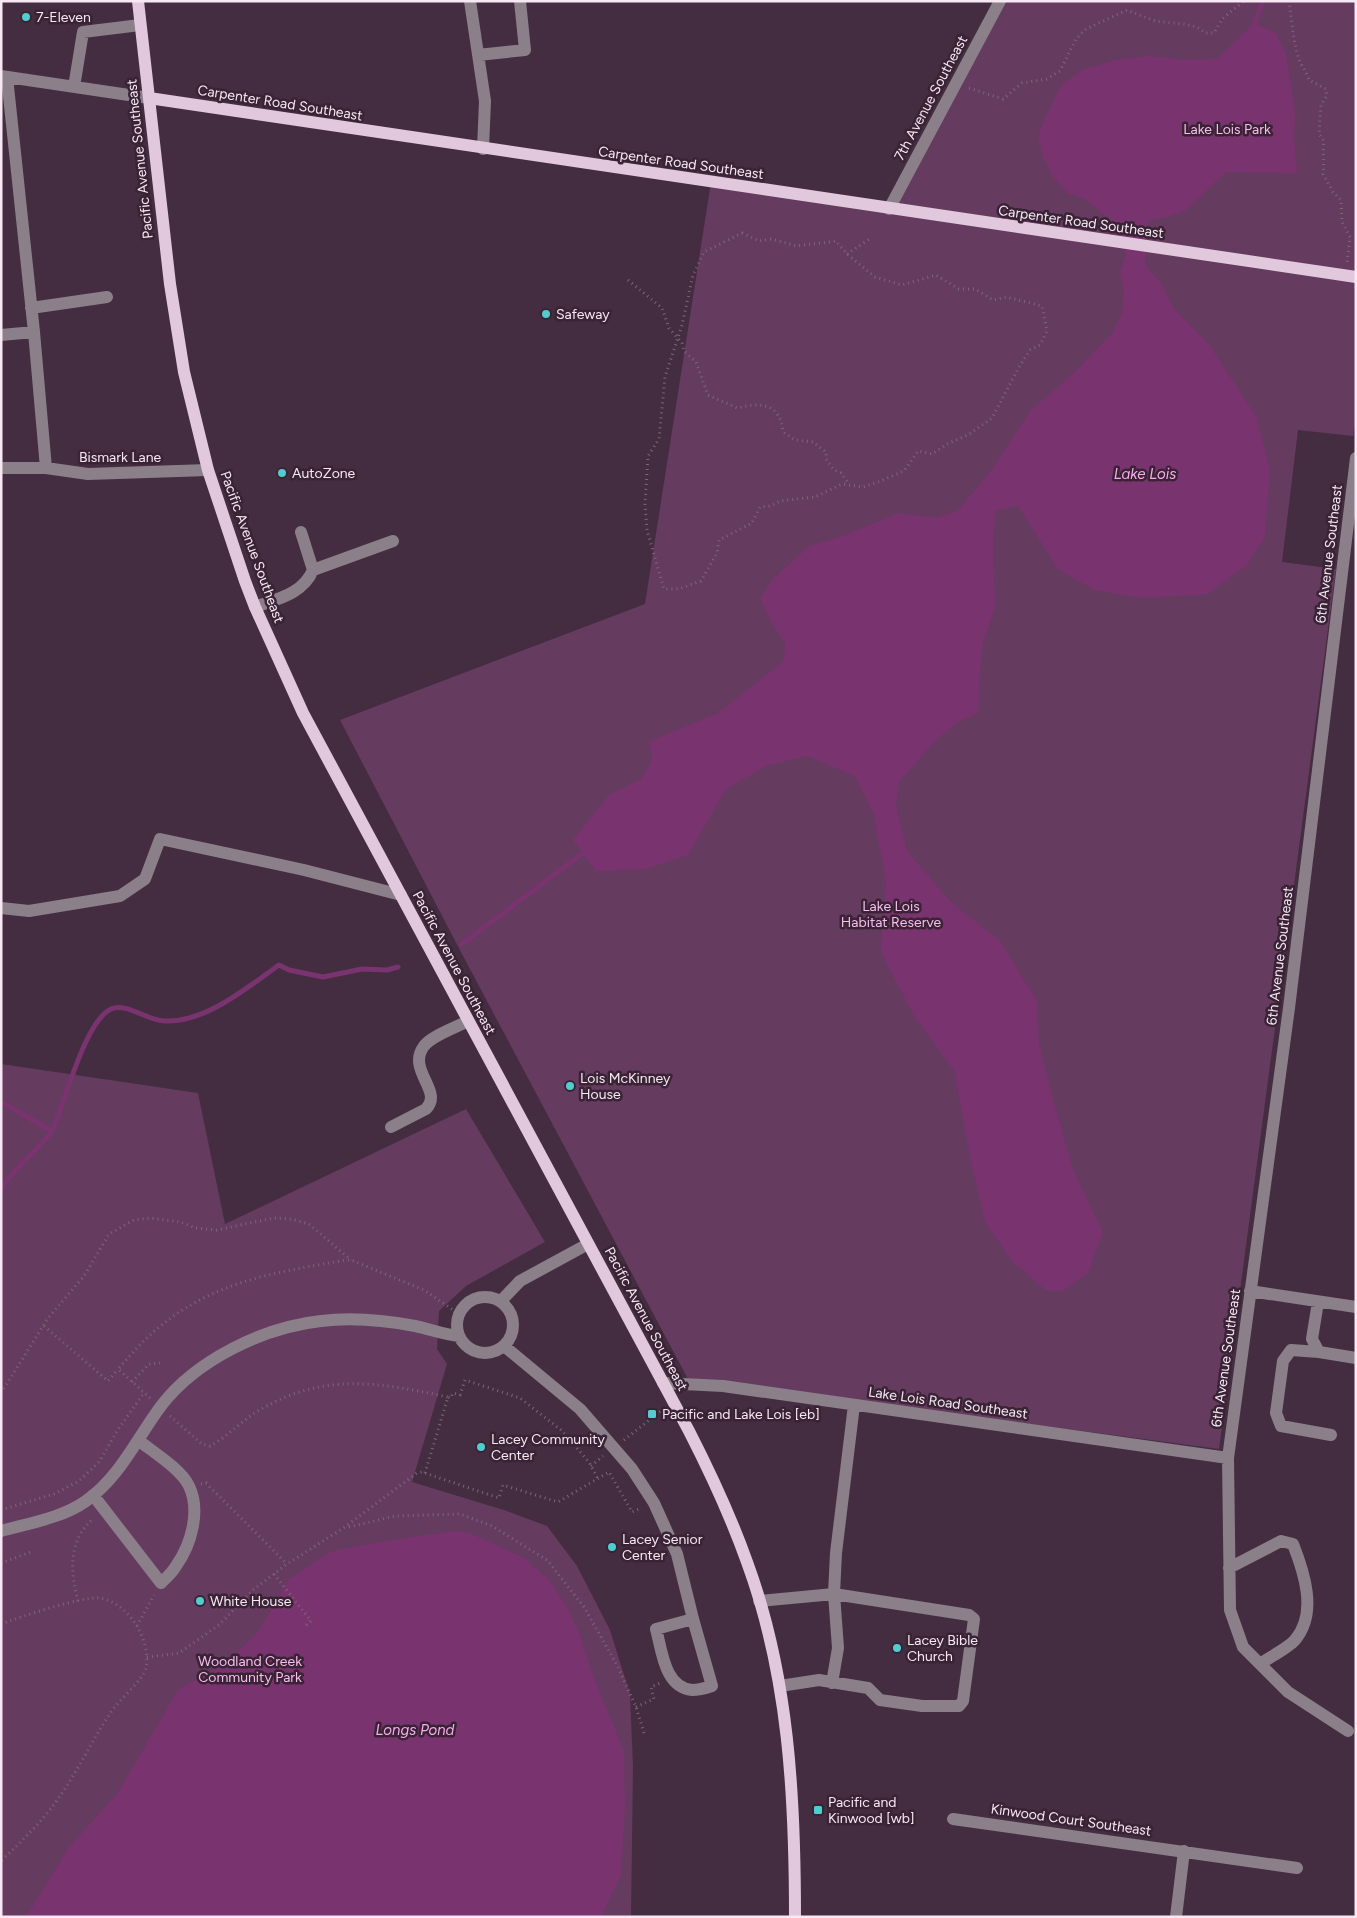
<svg xmlns="http://www.w3.org/2000/svg" width="1357" height="1918" viewBox="0 0 1357 1918" font-family="Figtree,sans-serif">
	<style>
		.green { fill: #653b5f }
		.water { fill: #793470 }
		.lines { fill: none; stroke-linecap: round; stroke-linejoin: round }
		.stream { stroke: #793470; stroke-width: 5 }
		.path { stroke: #7c6778; stroke-width: 3; stroke-dasharray: 1 4; stroke-linecap: butt }
		.minor { stroke: #8b7f89; stroke-width: 12 }
		.major { stroke: #e1c8dc; stroke-width: 12 }
		.poi-dot { fill: #52cdcf; stroke: #392335; stroke-width: 2 }
		.labels { text-anchor: middle; dominant-baseline: central; stroke-width: 5; stroke-linejoin: round; paint-order: stroke }
		.poi-label { font-size: 14px; fill: #f7e8f4; stroke: #392335; text-anchor: start }
		.street-label { font-size: 14px; fill: #f7e8f4; stroke: #392335 }
		.park-label { font-size: 14px; fill: #f9beef; stroke: #392335 }
		.water-label { font-size: 15px; font-style: italic; fill: #faacee; stroke: #392335 }
	</style>
	<rect width="100%" height="100%" fill="#442d40"/>
	<path class="green" d="M 1000,1 L 1356,1 L 1356,418 L 1353,436 L 1298,430 L 1282,562 L 1336,569 L 1219,1449 L 688,1379 L 462,954 L 340,720 L 645,604 L 711,182 L 889,209 Z
		M 1,1064 L 198,1093 L 225,1224 L 466,1109 L 545,1242 L 466,1286 L 439,1311 L 437,1349 L 447,1364 L 412,1482 L 507,1511 L 547,1526 L 577,1566 L 610,1630 L 630,1694 L 633,1766 L 631,1917 L 1,1917 Z"/>
	<path class="water" d="M 1254,23 L 1276,33 L 1286,54 L 1295,112 L 1294,135 L 1297,173 L 1226,172 L 1185,211 L 1171,216 L 1148,221 L 1145,265 L 1163,286 L 1174,309 L 1208,343 L 1256,416 L 1270,470 L 1265,536 L 1248,564 L 1207,594 L 1143,598 L 1094,590 L 1058,569 L 1018,506 L 995,511 L 993,543 L 995,607 L 983,642 L 980,671 L 978,713 L 955,724 L 933,743 L 899,782 L 896,806 L 907,851 L 952,903 L 1000,941 L 1037,1001 L 1039,1045 L 1055,1107 L 1074,1172 L 1103,1232 L 1088,1273 L 1063,1291 L 1045,1290 L 1012,1261 L 985,1222 L 969,1152 L 955,1072 L 914,1016 L 881,952 L 886,882 L 874,815 L 855,776 L 807,756 L 766,766 L 726,789 L 688,855 L 645,869 L 596,871 L 573,840 L 609,795 L 641,779 L 652,760 L 649,741 L 717,714 L 784,661 L 785,642 L 773,625 L 760,598 L 774,578 L 808,547 L 848,534 L 899,513 L 936,518 L 957,511 L 990,472 L 1031,410 L 1077,370 L 1112,333 L 1122,313 L 1124,292 L 1120,272 L 1126,255 L 1109,218 L 1083,198 L 1068,193 L 1053,177 L 1043,157 L 1038,136 L 1047,113 L 1062,84 L 1084,69 L 1116,60 L 1149,56 L 1185,60 L 1216,59 L 1231,46 Z
		M 459,1531 L 474,1535 L 524,1558 L 548,1579 L 566,1605 L 578,1631 L 594,1678 L 624,1751 L 625,1806 L 621,1875 L 601,1917 L 26,1917 L 69,1847 L 117,1794 L 178,1690 L 224,1664 L 258,1632 L 288,1580 L 332,1551 L 404,1538 Z"/>
	<g class="lines">
		<path class="stream" d="M 1253,28 L 1263,1
			M 462,944 L 587,850
			M 1,1102 L 52,1131
			M 1,1190 C 7,1176 30,1156 41,1144 C 45,1140 50,1135 53,1129 C 65,1102 85,1021 111,1009 C 126,1002 148,1021 165,1021 C 205,1023 248,987 279,965 L 289,970 L 323,977 L 362,969 L 387,970 L 398,967"/>
		<path class="path" d="M 1289,1 C 1292,21 1293,44 1300,62 C 1303,68 1307,73 1309,80 L 1326,89 L 1327,96 L 1321,105 L 1319,134 L 1324,141 C 1322,152 1325,164 1323,174 L 1333,192 L 1341,200 L 1342,222 L 1350,237 L 1347,263
			M 969,88 L 1003,99 L 1022,83 L 1047,79 L 1060,71 L 1076,39 L 1086,29 L 1127,10 L 1155,21 L 1184,24 L 1197,27 L 1206,33 L 1214,33 L 1222,19 L 1244,1
			M 742,233 L 759,241 L 771,239 L 797,246 L 836,241 L 847,254 L 875,277 L 902,285 L 936,275 L 959,289 L 975,289 L 993,300 L 1006,297 L 1042,306 L 1047,331 L 1040,345 L 1030,350 L 1019,367 L 992,418 L 968,435 L 947,444 L 932,454 L 918,451 L 904,471 L 878,482 L 863,487 L 842,484 L 815,497 L 780,501 L 771,506 L 760,507 L 752,523 L 719,540 L 717,553 L 701,581 L 679,589 L 664,589 L 647,530 L 645,504 L 648,456 L 659,439 L 665,377 L 682,325 L 693,275 L 704,252 Z
			M 847,254 L 871,238
			M 628,280 L 662,308 L 669,328 L 682,343 L 684,351 L 696,362 L 708,395 L 737,408 C 761,402 780,403 783,432 L 795,440 L 813,442 L 826,452 L 826,459 L 834,470 L 841,473 L 849,484
			M 44,1326 L 108,1381 L 118,1369
			M 132,1382 L 149,1364 L 160,1363
			M 1,1393 L 48,1318 L 84,1276 L 109,1234 L 134,1220 L 150,1218 L 180,1222 L 196,1228 L 217,1230 L 274,1218 L 291,1219 L 309,1224 L 351,1260
			M 150,1398 L 118,1369 C 128,1358 138,1346 149,1336 C 207,1282 272,1273 346,1260 L 351,1260 L 424,1290 L 459,1314
			M 170,1416 L 202,1444 L 210,1446 C 229,1436 244,1418 263,1408 C 327,1372 381,1383 448,1397
			M 624,1440 L 662,1410
			M 591,1466 L 603,1456
			M 425,1473 L 448,1397 L 451,1398 L 453,1393 L 460,1395 L 465,1380 L 520,1398 L 561,1430 L 589,1462 L 598,1479
			M 201,1484 L 206,1483 L 287,1564
			M 1,1510 L 54,1494 L 79,1481 L 99,1462 L 119,1428 L 144,1393
			M 349,1527 L 395,1516 L 460,1514 L 492,1526 L 547,1560 L 584,1607 L 618,1667 L 636,1707 L 644,1733
			M 1,1563 L 34,1551
			M 274,1574 L 311,1621 L 304,1627
			M 78,1601 C 70,1571 68,1540 94,1518
			M 1,1624 C 20,1617 82,1596 100,1598 C 117,1601 130,1614 138,1628 C 144,1639 149,1655 146,1668 C 142,1681 120,1699 111,1712 C 94,1737 81,1765 64,1790 C 47,1817 24,1839 1,1861
			M 137,1626 L 154,1595
			M 147,1657 L 179,1653 L 219,1625 L 253,1590 L 287,1564 L 345,1527 L 417,1473 L 422,1472 L 499,1498 L 503,1485 L 558,1502 L 609,1472 L 632,1512 L 641,1508
			M 636,1707 L 654,1699 L 651,1687 L 660,1683"/>
		<path class="minor" d="M 470,1 L 485,101 L 483,149
			M 478,55 L 525,50 L 520,1
			M 1,76 L 149,98
			M 7,77 L 34,332 L 46,468
			M 74,87 L 83,32 L 140,25
			M 889,209 L 1000,1
			M 31,308 L 107,297
			M 1,335 L 34,332
			M 1,468 L 46,468 L 88,474 L 208,470
			M 313,570 L 393,541
			M 255,607 C 277,599 303,594 313,570 L 301,532
			M 1,908 L 29,911 L 120,896 L 145,879 L 160,839 L 304,870 L 401,895
			M 391,1127 L 426,1109 C 444,1091 406,1070 424,1046 C 431,1036 457,1027 468,1021
			M 1250,1291 L 1356,1307
			M457 1325a28 28 0 1 1 56 0a28 28 0 1 1-56 0Z
			M 501,1301 L 520,1281 L 588,1244
			M 1318,1302 L 1312,1339 L 1319,1352 L 1356,1358
			M 504,1346 L 580,1409 L 632,1469 L 654,1503 L 677,1554 L 693,1619 L 712,1686 C 706,1688 698,1690 692,1690 C 664,1687 662,1650 656,1629 L 693,1619
			M 1319,1352 L 1291,1350 L 1283,1361 L 1276,1413 L 1281,1426 L 1331,1435
			M 663,1383 L 723,1386 L 1228,1458
			M 93,1495 L 161,1583 C 166,1578 172,1573 176,1566 C 191,1545 201,1511 189,1486 C 181,1469 153,1452 138,1440
			M 1,1531 C 30,1523 62,1518 86,1501 C 120,1477 137,1438 161,1406 C 196,1360 264,1327 321,1321 C 353,1317 383,1320 415,1326 C 430,1329 444,1335 459,1336
			M 1229,1568 L 1281,1541 L 1293,1544 C 1304,1572 1318,1613 1295,1640 C 1288,1648 1270,1657 1260,1664
			M 759,1601 L 834,1594 L 969,1615 L 974,1619 L 963,1701 L 959,1706 L 922,1706 L 880,1700 L 868,1688 L 819,1680 L 780,1686
			M 832,1683 L 838,1648 L 834,1594 L 836,1553 L 854,1405
			M 1348,1731 L 1288,1692 L 1243,1647 L 1230,1610 L 1228,1458 L 1289,1008 L 1356,458
			M 953,1819 L 1297,1868
			M 1176,1917 L 1184,1851"/>
		<path class="major" d="M 138,1 L 170,284 L 184,372 L 208,470 L 245,581 L 255,607 L 303,713 L 689,1431 C 711,1474 731,1517 747,1562 C 789,1676 795,1797 795,1917
			M 149,98 L 1356,277"/>
	</g>
	<g class="poi-dot">
		<circle cx="26" cy="17" r="5"/>
		<circle cx="546" cy="314" r="5"/>
		<circle cx="282" cy="473" r="5"/>
		<circle cx="570" cy="1086" r="5"/>
		<rect x="647" y="1409" width="10" height="10" rx="2.5"/>
		<circle cx="481" cy="1447" r="5"/>
		<circle cx="612" cy="1547" r="5"/>
		<circle cx="200" cy="1601" r="5"/>
		<circle cx="897" cy="1648" r="5"/>
		<rect x="813" y="1805" width="10" height="10" rx="2.5"/>
	</g>
	<g class="labels">
		<g class="poi-label">
			<text x="36" y="17">7-Eleven</text>
			<text x="556" y="314">Safeway</text>
			<text x="292" y="473">AutoZone</text>
			<text x="580" y="1078">Lois McKinney<tspan x="580" dy="16">House</tspan></text>
			<text x="662" y="1414">Pacific and Lake Lois [eb]</text>
			<text x="491" y="1439">Lacey Community<tspan x="491" dy="16">Center</tspan></text>
			<text x="622" y="1539">Lacey Senior<tspan x="622" dy="16">Center</tspan></text>
			<text x="210" y="1601">White House</text>
			<text x="907" y="1640">Lacey Bible<tspan x="907" dy="16">Church</tspan></text>
			<text x="828" y="1802">Pacific and<tspan x="828" dy="16">Kinwood [wb]</tspan></text>
		</g>
		<g class="street-label">
			<text transform="translate(931 98) rotate(-62)">7th Avenue Southeast</text>
			<text transform="translate(280 103) rotate(9)">Carpenter Road Southeast</text>
			<text transform="translate(140 159) rotate(-96)">Pacific Avenue Southeast</text>
			<text transform="translate(681 163) rotate(8)">Carpenter Road Southeast</text>
			<text transform="translate(1081 222) rotate(8)">Carpenter Road Southeast</text>
			<text x="120" y="457">Bismark Lane</text>
			<text transform="translate(252 547) rotate(70)">Pacific Avenue Southeast</text>
			<text transform="translate(1329 554) rotate(-83)">6th Avenue Southeast</text>
			<text transform="translate(1280 956) rotate(-83)">6th Avenue Southeast</text>
			<text transform="translate(454 963) rotate(62)">Pacific Avenue Southeast</text>
			<text transform="translate(646 1319) rotate(62)">Pacific Avenue Southeast</text>
			<text transform="translate(1226 1358) rotate(-82)">6th Avenue Southeast</text>
			<text transform="translate(948 1403) rotate(8)">Lake Lois Road Southeast</text>
			<text transform="translate(1071 1820) rotate(8)">Kinwood Court Southeast</text>
		</g>
		<g class="park-label">
			<text x="1227" y="129">Lake Lois Park</text>
			<text x="891" y="906">Lake Lois<tspan x="891" dy="16">Habitat Reserve</tspan></text>
			<text x="250" y="1661">Woodland Creek<tspan x="250" dy="16">Community Park</tspan></text>
		</g>
		<g class="water-label">
			<text x="1145" y="474">Lake Lois</text>
			<text x="415" y="1730">Longs Pond</text>
		</g>
	</g>
	<rect width="1357" height="1918" fill="none" stroke="#f7e8f4" stroke-width="5"/>
</svg>
